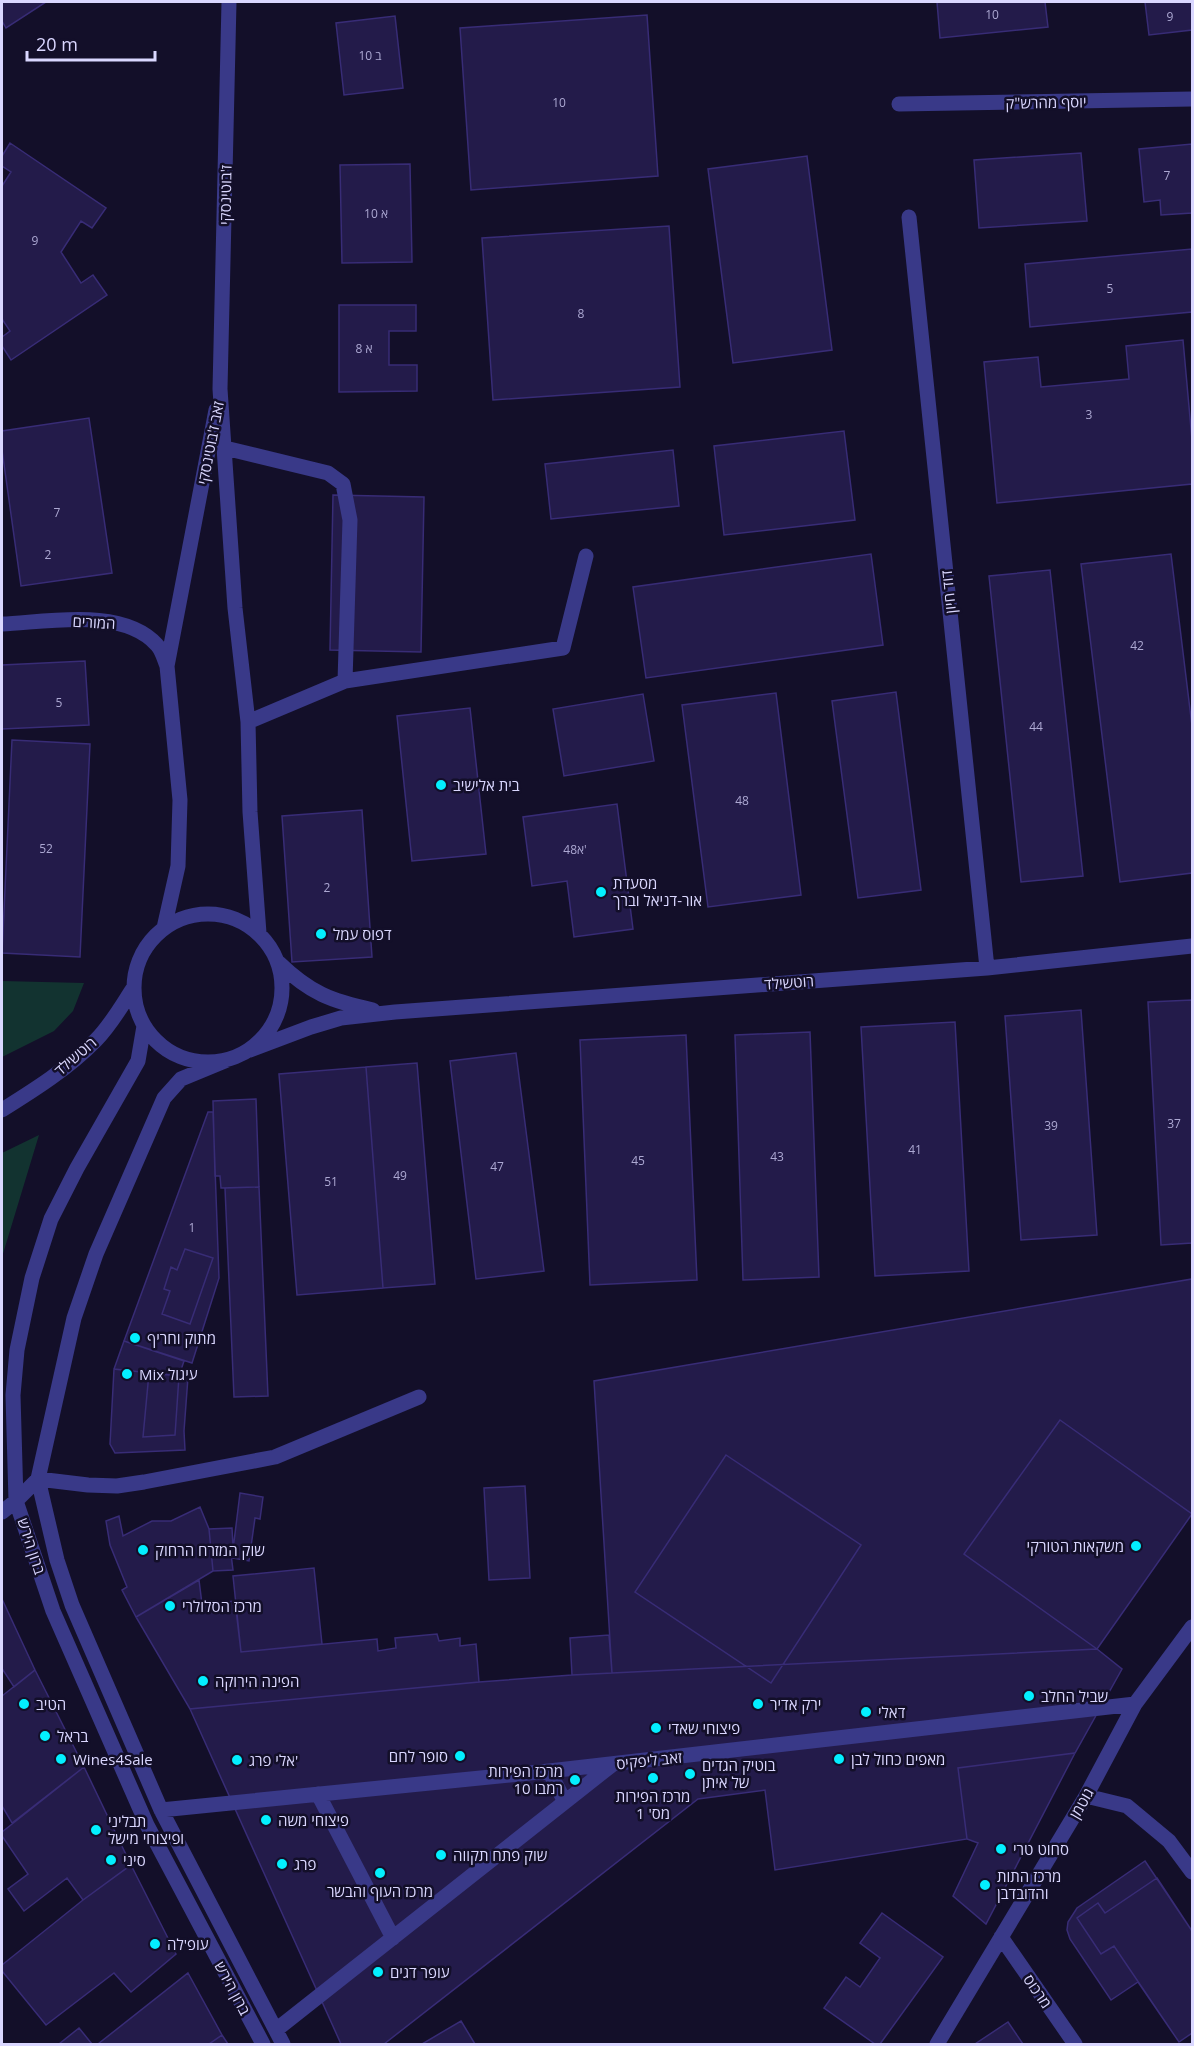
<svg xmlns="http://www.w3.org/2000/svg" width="1194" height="2046" viewBox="0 0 1194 2046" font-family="'Open Sans','Noto Sans Hebrew',sans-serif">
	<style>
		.green { fill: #123330 }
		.building { fill: #231b4a; stroke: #382c76; stroke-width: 1.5 }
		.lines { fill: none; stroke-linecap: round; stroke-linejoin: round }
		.minor { stroke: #393988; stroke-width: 15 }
		.poi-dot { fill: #03efff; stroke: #130f29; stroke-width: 2 }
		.labels { text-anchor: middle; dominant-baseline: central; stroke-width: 5; stroke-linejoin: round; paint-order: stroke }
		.number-label { font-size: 12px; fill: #aca8d2 }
		.street-label { font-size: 15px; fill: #dad7ff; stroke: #130f29 }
		.poi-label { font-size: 15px; fill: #dad7ff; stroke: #130f29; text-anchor: start }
	</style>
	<rect width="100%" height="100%" fill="#130f29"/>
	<path class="green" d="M 2,981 L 84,983 L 73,1011 L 54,1031 L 2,1057 Z
		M 39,1135 L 2,1257 L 2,1153 Z"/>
	<path class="building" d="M 2,2 L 46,2 L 6,28 L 2,21 Z
		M 937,2 L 1045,2 L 1048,27 L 940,38 Z
		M 1145,2 L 1192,2 L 1192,30 L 1149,35 Z
		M 647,15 L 658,176 L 471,190 L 460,28 Z
		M 395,16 L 403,88 L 344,95 L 336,23 Z
		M 10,143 L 106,208 L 92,228 L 81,221 L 61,252 L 81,283 L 93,275 L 107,295 L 11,360 L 2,346 L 2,337 L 10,331 L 2,319 L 2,186 L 11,172 L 2,166 L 2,156 Z
		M 1192,144 L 1192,213 L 1161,215 L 1160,200 L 1144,202 L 1139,149 Z
		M 1081,153 L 1087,221 L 979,228 L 974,160 Z
		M 807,156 L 832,350 L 733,363 L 708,169 Z
		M 410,164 L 412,262 L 342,263 L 340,165 Z
		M 669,226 L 680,387 L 493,400 L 482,238 Z
		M 1192,249 L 1192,312 L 1030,327 L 1025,264 Z
		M 339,305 L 416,305 L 416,331 L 389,331 L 389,365 L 417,365 L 417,391 L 339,392 Z
		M 1183,340 L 1192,440 L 1192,484 L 997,503 L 984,362 L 1038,357 L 1041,387 L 1129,379 L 1126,346 Z
		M 89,418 L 112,573 L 21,586 L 2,450 L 2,431 Z
		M 844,431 L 855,520 L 724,535 L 714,446 Z
		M 673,450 L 679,506 L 551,519 L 545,464 Z
		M 333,495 L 424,497 L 421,652 L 330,650 Z
		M 871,554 L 883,645 L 646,678 L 633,587 Z
		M 1171,554 L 1192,726 L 1192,873 L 1120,882 L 1081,564 Z
		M 1050,570 L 1083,876 L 1021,882 L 989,576 Z
		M 85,661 L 89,725 L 2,729 L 2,665 Z
		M 896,692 L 921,890 L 858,898 L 832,701 Z
		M 776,693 L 801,895 L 708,907 L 682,705 Z
		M 643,694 L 654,761 L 564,776 L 553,709 Z
		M 470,708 L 486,854 L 412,861 L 397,716 Z
		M 12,740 L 90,744 L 80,957 L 2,953 Z
		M 617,804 L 633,929 L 574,937 L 567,881 L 532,886 L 523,817 Z
		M 362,810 L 372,957 L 292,962 L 282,816 Z
		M 1192,1000 L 1192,1243 L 1161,1245 L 1148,1002 Z
		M 1081,1010 L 1097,1235 L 1021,1240 L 1005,1016 Z
		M 955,1022 L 969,1271 L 875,1276 L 861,1027 Z
		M 810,1032 L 819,1277 L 743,1280 L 735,1035 Z
		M 686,1035 L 697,1280 L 590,1285 L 580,1040 Z
		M 516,1053 L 544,1271 L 476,1279 L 450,1061 Z
		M 417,1063 L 435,1284 L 383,1288 L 366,1067 Z
		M 366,1067 L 383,1288 L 297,1295 L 279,1074 Z
		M 256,1099 L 259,1187 L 221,1188 L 220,1176 L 215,1176 L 213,1101 Z
		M 208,1112 L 213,1112 L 219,1278 L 192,1363 L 124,1341 Z
		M 259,1187 L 268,1396 L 234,1397 L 225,1188 Z
		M 185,1249 L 213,1258 L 190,1324 L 162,1314 L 170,1291 L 164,1289 L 171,1267 L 177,1270 Z
		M 1192,1279 L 1192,1514 L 1097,1649 L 612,1673 L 594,1381 Z
		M 124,1341 L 184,1361 L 179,1376 L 114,1369 Z
		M 114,1369 L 188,1377 L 184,1431 L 185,1450 L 115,1453 L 110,1444 Z
		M 149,1373 L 179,1376 L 175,1435 L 143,1437 Z
		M 1060,1420 L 1192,1514 L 1097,1649 L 964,1554 Z
		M 726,1455 L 861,1545 L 771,1683 L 635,1592 Z
		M 525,1486 L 530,1578 L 489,1580 L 484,1488 Z
		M 240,1493 L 263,1497 L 260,1519 L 255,1518 L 249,1561 L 232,1558 Z
		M 200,1507 L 209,1529 L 213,1571 L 136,1617 L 122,1590 L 127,1587 L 110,1545 L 106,1521 L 119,1516 L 123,1536 L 152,1521 L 171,1521 Z
		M 232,1528 L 233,1546 L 230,1546 L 233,1570 L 213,1571 L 209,1529 Z
		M 314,1568 L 322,1644 L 241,1652 L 233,1576 Z
		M 199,1580 L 202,1604 L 235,1601 L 241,1652 L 377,1639 L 378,1651 L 396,1648 L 395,1638 L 437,1634 L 439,1641 L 460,1638 L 460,1646 L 476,1644 L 479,1682 L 190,1709 L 136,1617 Z
		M 2,1599 L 35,1670 L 14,1687 L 3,1670 L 2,1672 Z
		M 609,1635 L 612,1673 L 572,1675 L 570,1638 Z
		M 1097,1649 L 1122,1669 L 1075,1753 L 958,1768 L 967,1839 L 775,1870 L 765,1790 L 698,1799 L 384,2044 L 341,2044 L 190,1709 L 479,1682 L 572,1675 Z
		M 35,1670 L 84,1767 L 12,1823 L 2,1806 L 2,1696 Z
		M 1075,1753 L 986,1924 L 953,1896 L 978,1843 L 967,1839 L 958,1768 Z
		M 84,1767 L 131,1865 L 83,1900 L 67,1878 L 24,1911 L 8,1889 L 28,1874 L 2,1836 L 2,1832 Z
		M 1145,1861 L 1192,1931 L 1192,2033 L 1179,2042 L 1138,1982 L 1111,2000 L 1070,1939 L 1067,1930 L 1068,1922 L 1077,1908 Z
		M 131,1865 L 176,1954 L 131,1992 L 114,1973 L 46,2025 L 2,1971 L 2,1965 L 83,1900 Z
		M 1157,1878 L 1192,1931 L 1192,2033 L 1179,2042 L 1114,1946 L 1101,1954 L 1077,1918 L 1098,1903 L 1105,1913 Z
		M 882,1913 L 943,1957 L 880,2044 L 875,2044 L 824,2008 L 846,1977 L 860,1987 L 880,1958 L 860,1943 Z
		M 188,1973 L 222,2035 L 209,2044 L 98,2044 Z
		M 461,2021 L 475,2044 L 422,2044 Z
		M 1008,2022 L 1023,2044 L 975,2044 Z
		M 79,2028 L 92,2044 L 59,2044 Z
		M 222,2035 L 228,2044 L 209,2044 Z"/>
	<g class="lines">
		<path class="minor" d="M 229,2 L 220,389 L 235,608 L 248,722 L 250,812 L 259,933
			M 899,104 L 1192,99
			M 909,217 L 987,968
			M 225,448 L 328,473 L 343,484 L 350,520 L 345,681 L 248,722
			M 2,624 C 48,622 123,607 157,645 C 162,650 164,659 167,666
			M 345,681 L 563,648 L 586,556
			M134 988a74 74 0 1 1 148 0a74 74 0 1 1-148 0Z
			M 164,928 L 178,866 L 180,800 L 167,666 L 216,410
			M 279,963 C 310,993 331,1001 373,1010
			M 144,1026 L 138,1061 L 77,1168 L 51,1219 L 32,1278 L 17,1350 L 13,1395 L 16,1501 L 53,1611 L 147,1825 L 263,2044
			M 250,1050 L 311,1027 L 341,1018 L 395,1012 L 987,968 L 1192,946
			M 227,1060 L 181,1079 L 164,1098 L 96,1254 L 74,1318 L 38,1479 L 57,1560 L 72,1605 L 161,1810 L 283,2044
			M 2,1110 C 34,1090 69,1068 96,1040 C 111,1025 122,1005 134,987
			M 38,1479 L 88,1485 L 117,1486 L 144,1482 L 275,1457 L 419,1397
			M 2,1512 L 16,1501 L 38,1479
			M 549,1771 L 565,1802
			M 318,1794 L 393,1938
			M 1086,1796 L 1127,1806 L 1169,1841 L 1192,1872
			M 161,1810 L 549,1771 L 1135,1704
			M 1001,1937 L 1075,2044
			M 276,2030 L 613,1764
			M 937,2044 L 1086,1796 L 1135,1704 L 1192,1627"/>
	</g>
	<g class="poi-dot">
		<circle cx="441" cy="785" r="6"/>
		<circle cx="601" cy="892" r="6"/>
		<circle cx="321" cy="934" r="6"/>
		<circle cx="135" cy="1338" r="6"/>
		<circle cx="127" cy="1374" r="6"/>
		<circle cx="1136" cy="1546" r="6"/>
		<circle cx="143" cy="1550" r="6"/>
		<circle cx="170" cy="1606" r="6"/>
		<circle cx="203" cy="1681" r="6"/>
		<circle cx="1029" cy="1696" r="6"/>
		<circle cx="24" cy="1704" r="6"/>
		<circle cx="758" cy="1704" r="6"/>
		<circle cx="866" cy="1712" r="6"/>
		<circle cx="656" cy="1728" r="6"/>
		<circle cx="45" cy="1736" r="6"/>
		<circle cx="460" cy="1756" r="6"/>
		<circle cx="61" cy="1759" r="6"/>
		<circle cx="839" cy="1759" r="6"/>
		<circle cx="237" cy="1760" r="6"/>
		<circle cx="690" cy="1774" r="6"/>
		<circle cx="653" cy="1778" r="6"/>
		<circle cx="575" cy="1780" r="6"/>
		<circle cx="266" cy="1820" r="6"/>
		<circle cx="96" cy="1830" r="6"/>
		<circle cx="1001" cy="1849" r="6"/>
		<circle cx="441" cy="1855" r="6"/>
		<circle cx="111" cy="1860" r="6"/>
		<circle cx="282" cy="1864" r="6"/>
		<circle cx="380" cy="1873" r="6"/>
		<circle cx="985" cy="1885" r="6"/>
		<circle cx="155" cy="1944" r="6"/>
		<circle cx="378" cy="1972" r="6"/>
	</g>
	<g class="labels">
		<g class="number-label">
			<text x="992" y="14">10</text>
			<text x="1170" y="16">9</text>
			<text x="370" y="55">10 ב</text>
			<text x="559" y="102">10</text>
			<text x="1167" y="175">7</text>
			<text x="376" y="213">10 א</text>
			<text x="35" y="240">9</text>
			<text x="1110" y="288">5</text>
			<text x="581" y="313">8</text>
			<text x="364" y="348">8 א</text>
			<text x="1089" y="414">3</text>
			<text x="57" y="512">7</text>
			<text x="48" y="554">2</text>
			<text x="1137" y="645">42</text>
			<text x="59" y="702">5</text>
			<text x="1036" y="726">44</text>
			<text x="742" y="800">48</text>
			<text x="46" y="848">52</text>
			<text x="575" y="849">48א'</text>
			<text x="327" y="887">2</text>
			<text x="1174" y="1123">37</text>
			<text x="1051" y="1125">39</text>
			<text x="915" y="1149">41</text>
			<text x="777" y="1156">43</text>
			<text x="638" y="1160">45</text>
			<text x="497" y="1166">47</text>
			<text x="400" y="1175">49</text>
			<text x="331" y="1181">51</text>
			<text x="192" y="1227">1</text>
		</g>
		<g class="street-label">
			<text transform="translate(1046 102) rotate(-1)">יוסף מהרש"ק</text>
			<text transform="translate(225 195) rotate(-89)">ז'בוטינסקי</text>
			<text transform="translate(210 443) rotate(-79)">זאב ז'בוטינסקי</text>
			<text transform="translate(948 592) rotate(-96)">דוד חיון</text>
			<text transform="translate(94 622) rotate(3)">המורים</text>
			<text transform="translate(789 982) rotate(-4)">רוטשילד</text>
			<text transform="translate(75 1056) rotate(-41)">רוטשילד</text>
			<text transform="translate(32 1546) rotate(72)">ברון הירש</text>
			<text transform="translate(649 1760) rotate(-6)">זאב ליפקיס</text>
			<text transform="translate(1081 1803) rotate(-60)">גוטמן</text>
			<text transform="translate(233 1988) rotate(62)">ברון הירש</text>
			<text transform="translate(1038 1991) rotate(55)">מרכוס</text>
		</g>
		<g class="poi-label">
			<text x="453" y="785">בית אלישיב</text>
			<text x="613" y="883">מסעדת<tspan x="613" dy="17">אור-דניאל וברך</tspan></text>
			<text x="333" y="934">דפוס עמל</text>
			<text x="147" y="1338">מתוק וחריף</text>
			<text x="139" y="1374">Mix עיגול</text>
			<text x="1124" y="1546" text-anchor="end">משקאות הטורקי</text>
			<text x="155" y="1550">שוק המזרח הרחוק</text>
			<text x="182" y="1606">מרכז הסלולרי</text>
			<text x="215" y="1681">הפינה הירוקה</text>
			<text x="1041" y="1696">שביל החלב</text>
			<text x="36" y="1704">הטיב</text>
			<text x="770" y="1704">ירק אדיר</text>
			<text x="878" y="1712">דאלי</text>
			<text x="668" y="1728">פיצוחי שאדי</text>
			<text x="57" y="1736">בראל</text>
			<text x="448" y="1756" text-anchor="end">סופר לחם</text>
			<text x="73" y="1759">Wines4Sale</text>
			<text x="851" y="1759">מאפים כחול לבן</text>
			<text x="249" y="1760">אלי פרג'</text>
			<text x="702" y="1765">בוטיק הגדים<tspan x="702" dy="17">של איתן</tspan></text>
			<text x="563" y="1771" text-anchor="end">מרכז הפירות<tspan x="563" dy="17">רמבו 10</tspan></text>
			<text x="653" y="1796" text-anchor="middle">מרכז הפירות<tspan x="653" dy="17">מס' 1</tspan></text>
			<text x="278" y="1820">פיצוחי משה</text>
			<text x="108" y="1821">תבליני<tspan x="108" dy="17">ופיצוחי מישל</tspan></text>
			<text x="1013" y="1849">סחוט טרי</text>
			<text x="453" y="1855">שוק פתח תקווה</text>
			<text x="123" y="1860">סיני</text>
			<text x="294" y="1864">פרג</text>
			<text x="997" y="1876">מרכז התות<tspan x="997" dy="17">והדובדבן</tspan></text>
			<text x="380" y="1891" text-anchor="middle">מרכז העוף והבשר</text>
			<text x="167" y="1944">עופ'לה</text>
			<text x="390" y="1972">עופר דגים</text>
		</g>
	</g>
	<rect width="1194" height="2046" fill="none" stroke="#dad7ff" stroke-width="6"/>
	<path d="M27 51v9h128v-9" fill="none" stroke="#dad7ff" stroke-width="3"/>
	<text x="36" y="51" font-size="18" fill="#dad7ff" stroke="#130f29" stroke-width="4.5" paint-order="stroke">20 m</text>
</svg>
